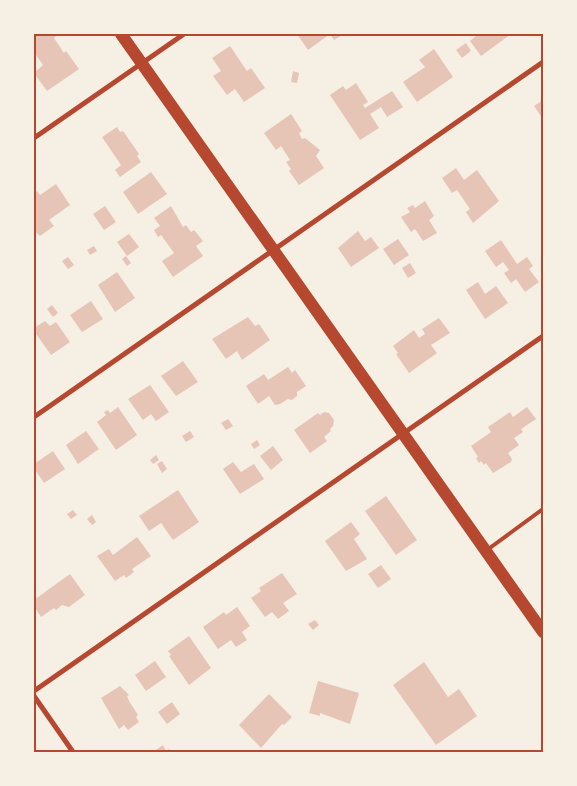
<svg xmlns="http://www.w3.org/2000/svg" width="577" height="786" viewBox="0 0 577 786" font-family="'Times New Roman',serif">
	<style>
		.building { fill: #e6c5b7 }
		.lines { fill: none; stroke-linecap: round; stroke-linejoin: round }
		.service { stroke: #b5482f; stroke-width: 4 }
		.minor { stroke: #b5482f; stroke-width: 5 }
		.primary { stroke: #b5482f; stroke-width: 12 }
		.neatline { fill: none; stroke: #b5482f; stroke-width: 2 }
	</style>
	<rect width="100%" height="100%" fill="#f6efe4"/>
	<path class="building" d="M 34,34 L 55,34 L 56,36 L 54,38 L 64,53 L 66,51 L 79,69 L 47,91 L 34,73 L 43,65 L 34,52 Z
		M 297,34 L 344,34 L 334,40 L 330,34 L 308,50 Z
		M 474,34 L 511,34 L 481,56 L 470,41 L 476,36 Z
		M 466,43 L 471,51 L 462,58 L 456,50 Z
		M 230,46 L 247,71 L 251,68 L 265,88 L 244,102 L 235,89 L 227,95 L 213,76 L 221,71 L 212,58 Z
		M 434,49 L 453,77 L 417,102 L 403,82 L 425,67 L 419,60 Z
		M 293,71 L 299,73 L 297,83 L 291,82 Z
		M 356,83 L 368,102 L 363,105 L 365,108 L 392,91 L 403,107 L 387,117 L 381,107 L 370,114 L 379,128 L 360,140 L 330,95 L 343,86 L 346,90 Z
		M 543,100 L 543,119 L 534,106 Z
		M 291,114 L 302,131 L 299,133 L 302,139 L 305,138 L 320,150 L 316,156 L 324,168 L 299,185 L 289,171 L 291,169 L 286,162 L 290,160 L 281,146 L 276,150 L 264,133 Z
		M 117,127 L 120,132 L 123,131 L 139,154 L 137,156 L 141,162 L 120,177 L 115,170 L 121,165 L 102,137 Z
		M 456,168 L 464,180 L 477,170 L 499,201 L 473,223 L 466,212 L 470,209 L 457,190 L 452,193 L 442,178 Z
		M 151,172 L 167,194 L 138,214 L 123,192 Z
		M 56,184 L 70,205 L 49,220 L 54,226 L 40,236 L 34,230 L 34,194 L 37,191 L 40,195 Z
		M 425,201 L 434,216 L 429,220 L 437,233 L 423,241 L 415,229 L 411,232 L 401,217 L 410,212 L 407,208 L 413,205 L 415,208 Z
		M 105,206 L 116,222 L 104,230 L 93,214 Z
		M 171,206 L 183,227 L 186,225 L 191,232 L 194,230 L 203,241 L 196,246 L 203,256 L 173,277 L 162,261 L 174,253 L 161,235 L 158,237 L 154,230 L 160,226 L 154,218 Z
		M 358,231 L 365,241 L 371,237 L 379,248 L 351,267 L 338,248 Z
		M 129,234 L 139,247 L 127,256 L 117,242 Z
		M 398,239 L 409,255 L 394,265 L 383,249 Z
		M 501,240 L 517,264 L 527,257 L 533,266 L 529,269 L 539,282 L 525,292 L 516,279 L 511,283 L 504,273 L 509,270 L 503,262 L 496,267 L 485,251 Z
		M 94,246 L 97,251 L 90,255 L 87,250 Z
		M 126,256 L 131,263 L 127,266 L 122,259 Z
		M 68,257 L 74,265 L 68,269 L 62,261 Z
		M 410,263 L 416,273 L 408,278 L 402,268 Z
		M 117,272 L 135,298 L 115,312 L 98,285 Z
		M 478,282 L 485,294 L 496,286 L 508,303 L 485,319 L 466,290 Z
		M 91,301 L 103,319 L 82,332 L 70,315 Z
		M 52,305 L 58,313 L 53,317 L 47,309 Z
		M 248,317 L 255,326 L 259,324 L 270,340 L 242,360 L 237,351 L 226,359 L 212,339 Z
		M 439,318 L 450,333 L 431,345 L 437,353 L 409,373 L 396,354 L 398,353 L 393,346 L 414,330 L 419,338 L 425,334 L 422,329 Z
		M 45,321 L 50,326 L 56,322 L 70,342 L 51,355 L 34,331 L 34,328 Z
		M 183,361 L 198,382 L 176,396 L 161,376 Z
		M 288,367 L 292,373 L 295,370 L 306,386 L 297,392 L 297,396 L 292,400 L 288,399 L 280,404 L 275,405 L 269,396 L 258,404 L 246,386 L 264,374 L 268,380 Z
		M 150,385 L 169,412 L 156,421 L 151,414 L 143,420 L 128,399 Z
		M 118,407 L 137,435 L 116,450 L 97,422 L 106,415 L 104,412 L 108,410 L 110,413 Z
		M 527,407 L 536,419 L 521,429 L 523,432 L 514,438 L 519,445 L 508,453 L 512,459 L 511,462 L 493,473 L 486,463 L 484,465 L 481,461 L 479,463 L 476,458 L 478,457 L 471,446 L 491,432 L 488,427 L 510,412 L 513,417 Z
		M 324,412 L 329,413 L 334,420 L 333,426 L 330,429 L 331,431 L 324,437 L 327,441 L 310,453 L 294,430 L 318,413 L 320,415 Z
		M 228,419 L 233,426 L 226,430 L 221,423 Z
		M 86,431 L 99,449 L 78,464 L 66,445 Z
		M 190,431 L 194,437 L 186,442 L 182,436 Z
		M 257,440 L 260,445 L 254,449 L 251,444 Z
		M 273,446 L 283,460 L 271,470 L 260,456 Z
		M 53,451 L 65,469 L 44,483 L 34,468 L 34,464 Z
		M 156,455 L 159,460 L 153,464 L 150,460 Z
		M 162,461 L 167,469 L 162,473 L 157,464 Z
		M 233,462 L 241,472 L 254,464 L 264,479 L 240,494 L 223,469 Z
		M 178,490 L 199,522 L 173,540 L 161,523 L 149,531 L 139,516 Z
		M 386,496 L 417,540 L 396,555 L 365,511 Z
		M 73,510 L 77,515 L 71,519 L 67,514 Z
		M 92,515 L 96,522 L 92,525 L 87,519 Z
		M 351,522 L 360,534 L 354,539 L 367,559 L 346,571 L 325,541 Z
		M 137,537 L 151,556 L 132,569 L 134,572 L 126,578 L 124,575 L 115,581 L 97,556 L 109,549 L 113,555 Z
		M 381,565 L 391,579 L 378,588 L 368,574 Z
		M 282,573 L 297,594 L 283,603 L 289,611 L 278,619 L 272,612 L 265,617 L 251,598 L 261,591 L 259,588 Z
		M 70,574 L 85,595 L 69,607 L 62,605 L 56,610 L 54,608 L 41,617 L 34,606 L 34,600 Z
		M 237,607 L 250,626 L 242,632 L 247,640 L 236,647 L 231,640 L 218,649 L 203,627 L 224,612 L 226,615 Z
		M 315,620 L 319,625 L 313,630 L 308,624 Z
		M 189,636 L 211,668 L 189,685 L 169,656 L 171,655 L 168,651 Z
		M 155,661 L 166,677 L 146,691 L 135,675 Z
		M 424,662 L 448,697 L 459,689 L 477,716 L 436,745 L 393,685 Z
		M 318,681 L 359,693 L 350,724 L 320,713 L 320,716 L 309,713 Z
		M 120,686 L 129,695 L 127,696 L 129,701 L 138,715 L 136,717 L 139,722 L 128,730 L 124,725 L 119,729 L 101,698 Z
		M 269,694 L 292,717 L 284,725 L 282,724 L 261,748 L 239,725 Z
		M 172,702 L 180,714 L 167,724 L 158,712 Z
		M 163,745 L 166,751 L 169,749 L 171,752 L 153,752 Z"/>
	<g class="lines">
		<path class="service" d="M 487,550 L 543,509"/>
		<path class="minor" d="M 34,138 L 184,34
			M 34,417 L 543,62
			M 34,691 L 543,336
			M 34,696 L 73,752"/>
		<path class="primary" d="M 121,34 L 543,632"/>
	</g>
	<rect width="577" height="786" fill="none" stroke="#f6efe4" stroke-width="70"/>
	<rect x="35" y="35" width="507" height="716" class="neatline"/>
</svg>
